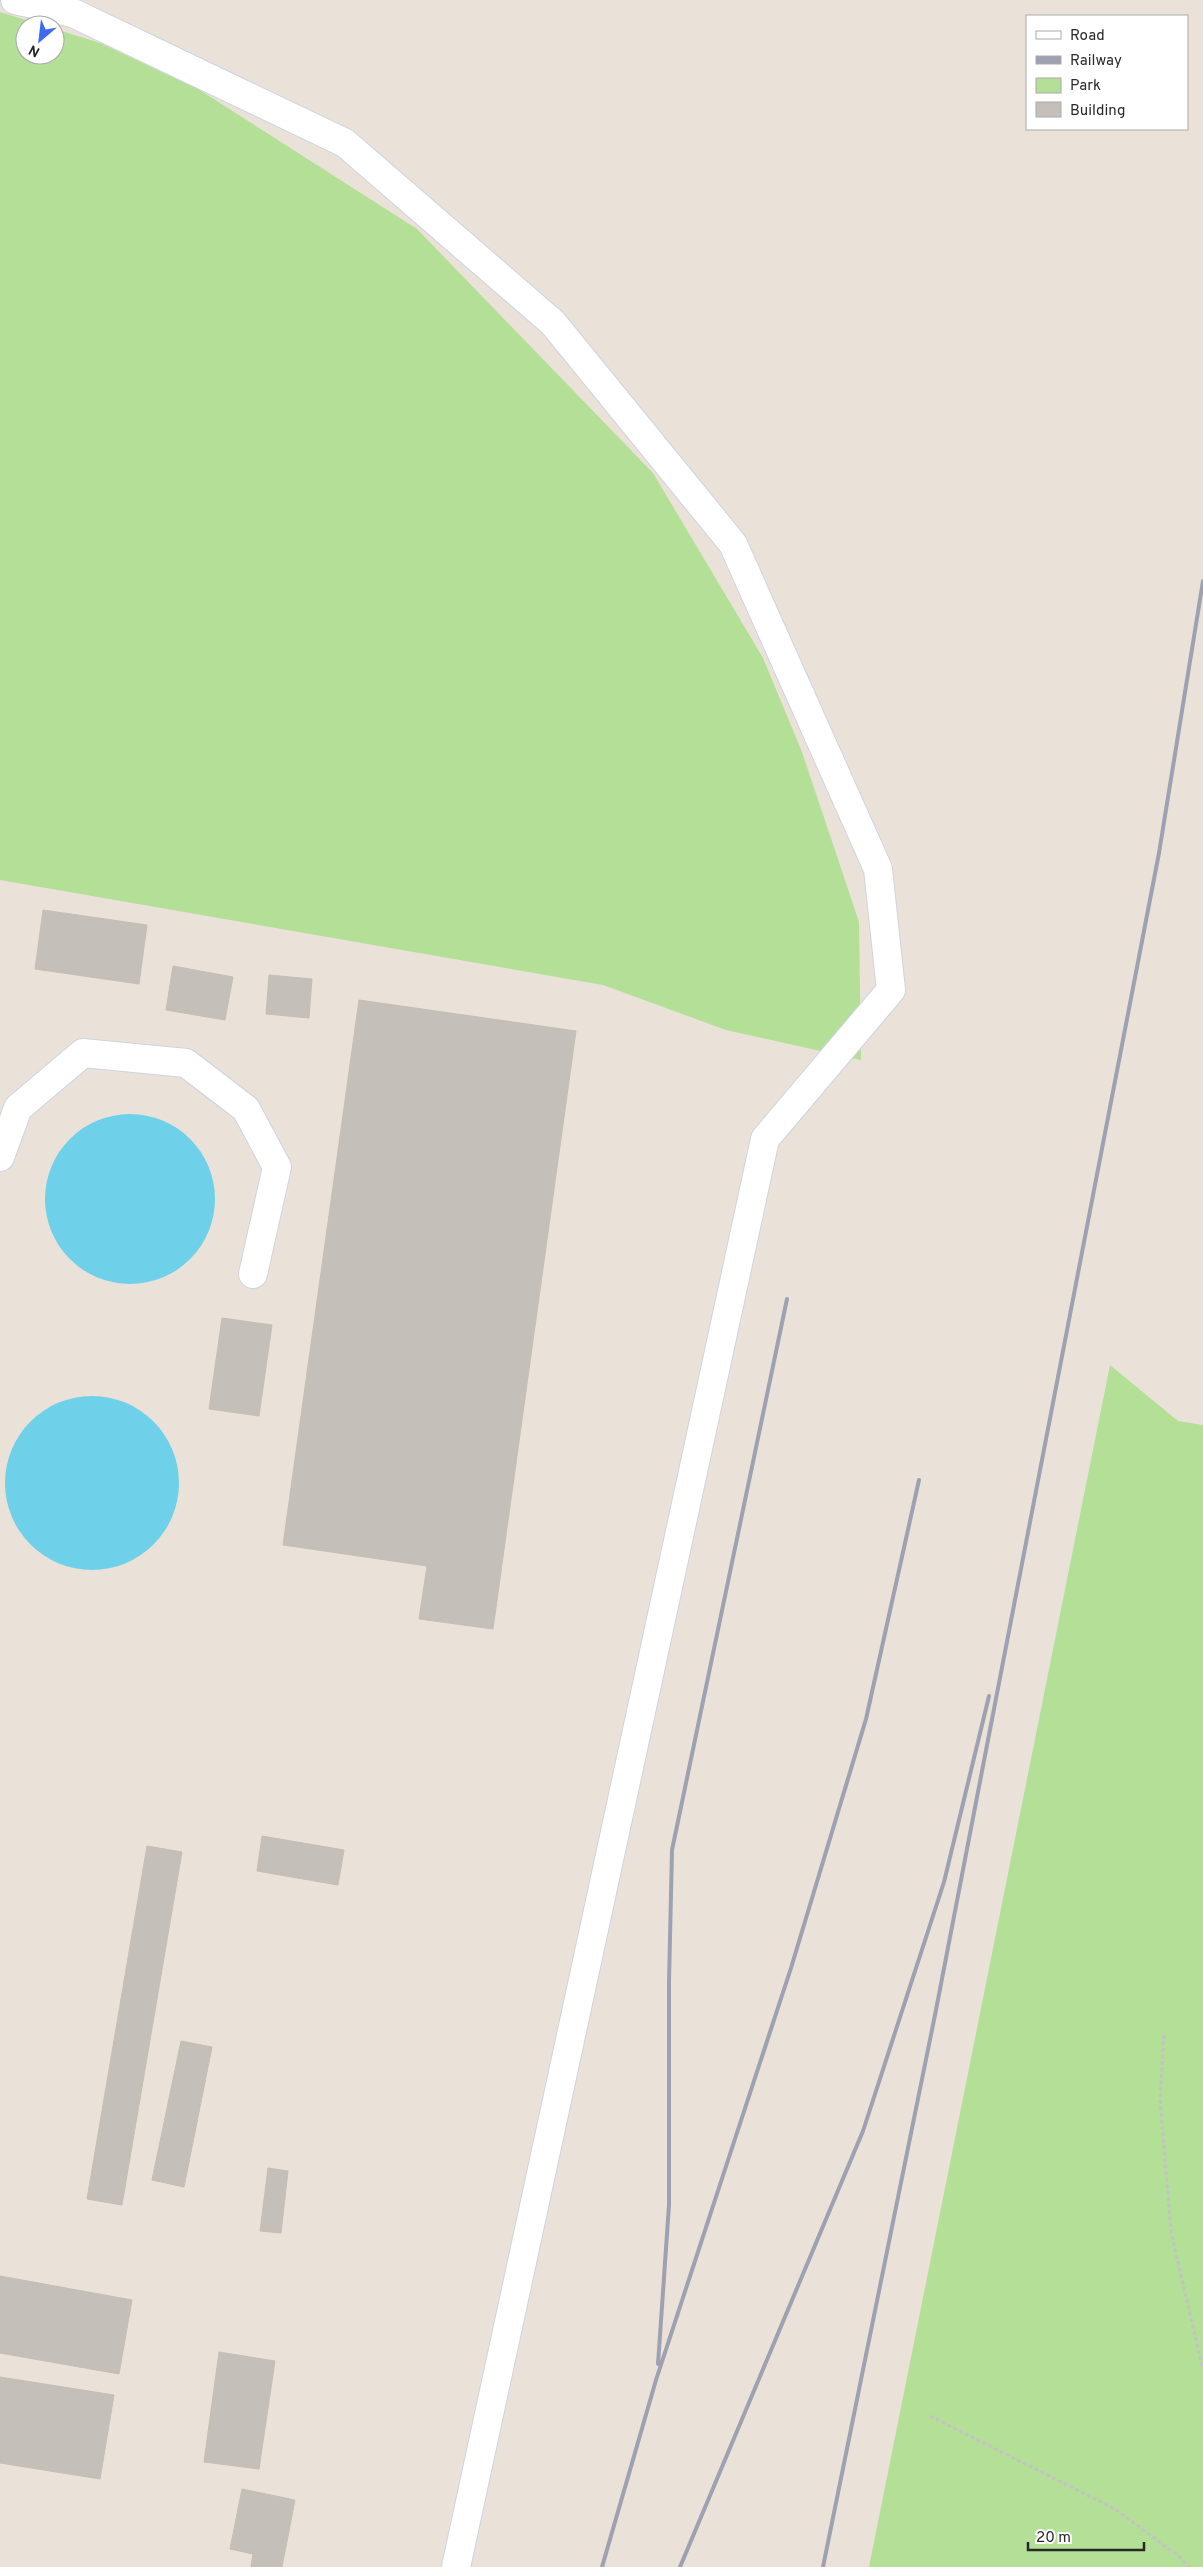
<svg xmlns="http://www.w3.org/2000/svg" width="1203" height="2567" viewBox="0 0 1203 2567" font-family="Overpass,sans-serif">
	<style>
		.green { fill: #b4df97 }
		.water { fill: #6fd0e9 }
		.building { fill: #c5bfb9; stroke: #c5beb3 }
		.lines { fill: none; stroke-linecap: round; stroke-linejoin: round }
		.minor-casing { stroke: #cfd3e0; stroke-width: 30 }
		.path { stroke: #c3c3c3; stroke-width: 3; stroke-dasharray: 4 2.5; stroke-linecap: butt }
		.minor { stroke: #fff; stroke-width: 28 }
		.rail { stroke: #9da1b2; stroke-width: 4 }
	</style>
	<rect width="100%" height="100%" fill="#eae2d9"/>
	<path class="green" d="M 0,12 L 42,25 L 25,25 L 25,55 L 55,55 L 55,29 L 100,43 L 198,89 L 417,229 L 653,473 L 763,658 L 802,752 L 859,922 L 861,1060 L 726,1030 L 603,985 L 0,880 Z
		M 1110,1365 L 1178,1421 L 1203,1425 L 1203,2567 L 869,2567 Z"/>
	<path class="water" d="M45 1199a85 85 0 1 1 170 0a85 85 0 1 1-170 0Z
		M5 1483a87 87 0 1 1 174 0a87 87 0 1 1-174 0Z"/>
	<path class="building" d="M 43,910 L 147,925 L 139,984 L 35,969 Z
		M 173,966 L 233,977 L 225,1020 L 166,1010 Z
		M 269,975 L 312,979 L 309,1018 L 266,1014 Z
		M 359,1000 L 576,1031 L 493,1629 L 419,1619 L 427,1566 L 283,1545 Z
		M 222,1318 L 272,1325 L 259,1416 L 209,1409 Z
		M 262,1836 L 344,1850 L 338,1885 L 257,1871 Z
		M 147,1846 L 182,1852 L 122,2205 L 87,2199 Z
		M 181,2041 L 212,2047 L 184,2187 L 152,2180 Z
		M 268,2168 L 288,2171 L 281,2233 L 260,2231 Z
		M 0,2276 L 132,2300 L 119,2374 L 0,2353 Z
		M 219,2352 L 275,2361 L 259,2469 L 204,2462 Z
		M 0,2377 L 114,2395 L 100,2479 L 0,2463 Z
		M 242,2489 L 295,2500 L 282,2567 L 251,2567 L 253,2554 L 230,2549 Z"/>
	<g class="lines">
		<g class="minor-casing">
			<path id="minor" d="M 15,0 L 73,13 L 345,143 L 553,323 L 733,544 L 878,869 L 891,990 L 765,1139 L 456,2567
				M 0,1157 L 18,1108 L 83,1053 L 186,1063 L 246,1109 L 277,1167 L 253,1274"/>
		</g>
		<path class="path" d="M 1164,2035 L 1160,2099 L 1171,2232 L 1203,2370
			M 930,2416 L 1115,2509 L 1181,2558 L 1189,2567"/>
		<use href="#minor" class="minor"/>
		<path class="rail" d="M 658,2364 L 669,2205 L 669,1982 L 672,1850 L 787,1299
			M 602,2567 L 656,2380 L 791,1968 L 866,1719 L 919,1480
			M 680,2567 L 863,2131 L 944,1882 L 989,1696
			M 823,2567 L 935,2015 L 1159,853 L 1203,581"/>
	</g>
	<rect x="1026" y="15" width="162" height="115" fill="#ffffff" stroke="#a9a9a9"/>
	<rect x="1036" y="31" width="25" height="8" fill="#ffffff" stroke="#a9a9a9"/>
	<text x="1070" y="40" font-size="15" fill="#282828">Road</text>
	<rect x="1036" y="56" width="25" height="8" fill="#9da1b2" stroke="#a9a9a9"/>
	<text x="1070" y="65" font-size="15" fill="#282828">Railway</text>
	<rect x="1036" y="78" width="25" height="15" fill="#b4df97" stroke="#a9a9a9"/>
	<text x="1070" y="90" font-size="15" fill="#282828">Park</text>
	<rect x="1036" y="102" width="25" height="15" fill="#c5bfb9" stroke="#a9a9a9"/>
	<text x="1070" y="115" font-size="15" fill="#282828">Building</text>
	<g transform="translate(40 40) rotate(208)"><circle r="24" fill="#ffffff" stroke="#a9a9a9"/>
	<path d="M0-4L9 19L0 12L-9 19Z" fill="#3d69f3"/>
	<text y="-8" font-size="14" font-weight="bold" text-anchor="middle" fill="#282828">N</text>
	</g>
	<path d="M1028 2542v8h116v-8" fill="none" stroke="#282828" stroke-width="2.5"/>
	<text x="1036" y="2542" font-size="15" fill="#282828" stroke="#ffffff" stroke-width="4" paint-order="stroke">20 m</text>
</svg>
